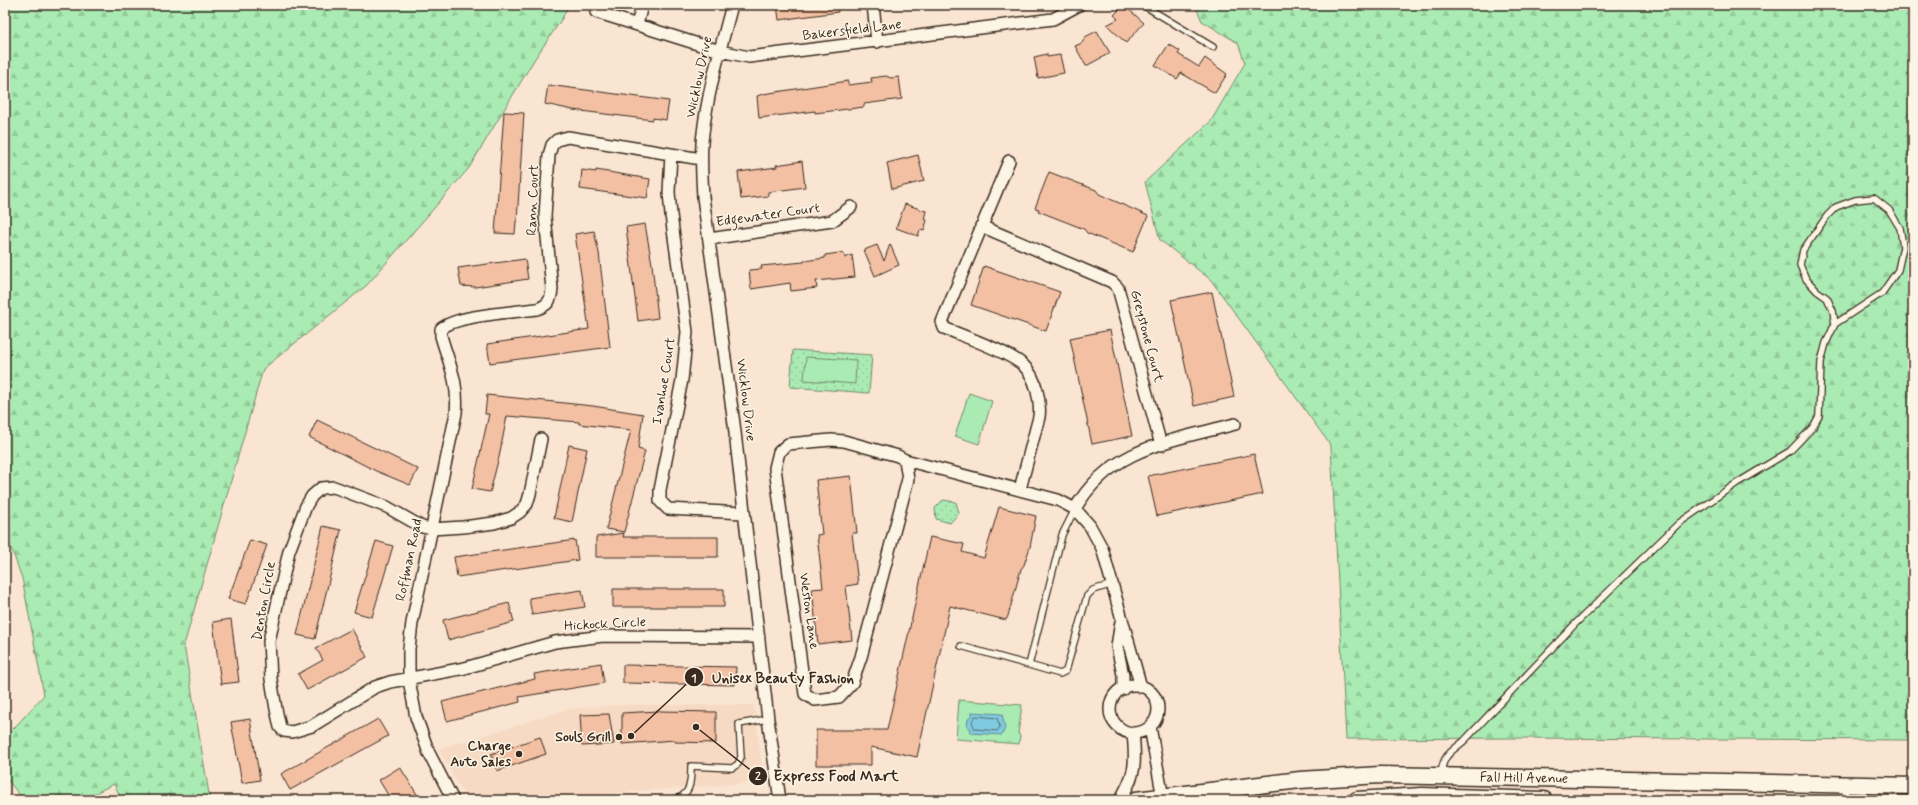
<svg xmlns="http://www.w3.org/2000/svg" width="1918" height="805" viewBox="0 0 1918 805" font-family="Mynerve,sans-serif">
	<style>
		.built { fill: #f7dac4 }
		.grass { fill: url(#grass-dots); stroke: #728a69 }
		.forest { fill: url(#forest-firs); stroke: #728a69 }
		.pitch { fill: #aaebb4; stroke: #728a69 }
		.water { fill: #80cae1; stroke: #648a93 }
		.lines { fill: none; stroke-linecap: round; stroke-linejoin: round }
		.shore { stroke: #576a6c; stroke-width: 1 }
		.building { fill: #f3c0a4; stroke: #3b2a1e }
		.lane-casing { stroke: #3b2a1e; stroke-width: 8 }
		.street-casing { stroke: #3b2a1e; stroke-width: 14 }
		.secondary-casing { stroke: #3b2a1e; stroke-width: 19 }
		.lane { stroke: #fcf5e5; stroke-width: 5.5 }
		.street { stroke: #fcf5e5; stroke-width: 11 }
		.secondary { stroke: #fcf5e5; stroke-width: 16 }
		.poi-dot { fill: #3b2a1e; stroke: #fcf5e5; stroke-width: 1.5 }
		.labels { text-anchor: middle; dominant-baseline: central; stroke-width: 3; stroke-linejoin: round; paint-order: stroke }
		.street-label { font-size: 14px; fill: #3b2a1e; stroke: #fcf5e5 }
		.poi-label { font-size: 14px; font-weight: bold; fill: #3b2a1e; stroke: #fcf5e5; text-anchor: end }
		.leader { fill: none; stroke: #3b2a1e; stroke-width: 1.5 }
		.callout-dot { fill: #3b2a1e; stroke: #fcf5e5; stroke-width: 1.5 }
		.mark-label { font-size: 12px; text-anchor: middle; font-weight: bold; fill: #fff }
		.callout-label { font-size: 15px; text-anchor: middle; font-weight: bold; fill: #3b2a1e; stroke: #fcf5e5; stroke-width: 3; stroke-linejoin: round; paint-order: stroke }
	</style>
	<defs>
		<pattern id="grass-dots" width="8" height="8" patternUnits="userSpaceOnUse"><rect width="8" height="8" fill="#aaebb4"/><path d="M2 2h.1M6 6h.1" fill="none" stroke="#93ca9a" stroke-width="1.8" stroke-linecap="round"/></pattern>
		<pattern id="forest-firs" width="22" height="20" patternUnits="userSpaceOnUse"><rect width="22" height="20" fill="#aaebb4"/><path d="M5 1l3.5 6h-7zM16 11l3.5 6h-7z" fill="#93ca9a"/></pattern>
	</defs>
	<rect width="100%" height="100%" fill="#f9e5d2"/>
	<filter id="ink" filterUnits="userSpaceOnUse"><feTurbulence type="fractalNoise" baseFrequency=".025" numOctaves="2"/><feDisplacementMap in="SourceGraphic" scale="8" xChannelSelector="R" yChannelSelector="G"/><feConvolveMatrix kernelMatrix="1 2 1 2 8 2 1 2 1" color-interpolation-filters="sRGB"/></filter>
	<g filter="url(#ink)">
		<path class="built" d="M 615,705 L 754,705 L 764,782 L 639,791 L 553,800 L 469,800 L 455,780 L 439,749 L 568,709 Z"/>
		<path class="grass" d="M 793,350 L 872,355 L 869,393 L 790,387 Z
			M 943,500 L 956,502 L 959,513 L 950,523 L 936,519 L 935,508 Z"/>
		<path class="forest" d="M 5,5 L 569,5 L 561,20 L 534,60 L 469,168 L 367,285 L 263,369 L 184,645 L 210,800 L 122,800 L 114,784 L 81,800 L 24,800 L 5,777 L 5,738 L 44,695 L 22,578 L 5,531 Z
			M 1195,5 L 1913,5 L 1913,740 L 1508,738 L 1346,739 L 1331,446 L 1211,280 L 1160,240 L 1145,182 L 1211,121 L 1245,63 L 1238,43 L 1202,21 Z"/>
		<path class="pitch" d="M 806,357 L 856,360 L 855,384 L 804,380 Z
			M 969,393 L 992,401 L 979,444 L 955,436 Z
			M 959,700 L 1022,705 L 1018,734 L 1020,735 L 1019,744 L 956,739 Z"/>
		<path class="water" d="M 972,712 L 1002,714 L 1005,728 L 1002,735 L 970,733 L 971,729 L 967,726 L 968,719 L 972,716 Z"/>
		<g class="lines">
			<path class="shore" d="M 976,716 L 997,718 L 1000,727 L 997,731 L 975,729 L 972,722 Z"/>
		</g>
		<path class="building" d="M 777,5 L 837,5 L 838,12 L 779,20 Z
			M 1124,5 L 1144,23 L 1126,43 L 1107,25 L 1118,19 L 1114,15 Z
			M 1097,31 L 1110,53 L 1086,66 L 1075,46 L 1082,43 L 1085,37 Z
			M 1169,44 L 1180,51 L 1178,54 L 1199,67 L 1205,58 L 1227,74 L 1215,93 L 1181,73 L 1177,79 L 1155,65 Z
			M 1047,54 L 1047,57 L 1060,55 L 1064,73 L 1038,78 L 1034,57 Z
			M 886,76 L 891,78 L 899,77 L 902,99 L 864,104 L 864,107 L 815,113 L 815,111 L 759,118 L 757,96 L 763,94 L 848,81 L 848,85 L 872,82 L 871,78 Z
			M 548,85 L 669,101 L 666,120 L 653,118 L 653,120 L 573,110 L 545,104 Z
			M 504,112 L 524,113 L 517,221 L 516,221 L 515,234 L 495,233 Z
			M 918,155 L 924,181 L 892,189 L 887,163 Z
			M 802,161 L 805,187 L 768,192 L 768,196 L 741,199 L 738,172 L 777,167 L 776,165 Z
			M 582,170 L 596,172 L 596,170 L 650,179 L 647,198 L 580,189 Z
			M 1049,172 L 1096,190 L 1099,194 L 1148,216 L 1133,252 L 1087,233 L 1084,229 L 1038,211 L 1039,209 L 1035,208 Z
			M 905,204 L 926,211 L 924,219 L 927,220 L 924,231 L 920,230 L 918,236 L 896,228 Z
			M 645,224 L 652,264 L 658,318 L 638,321 L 626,227 Z
			M 594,231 L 599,253 L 610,347 L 490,363 L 487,344 L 589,329 L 575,234 Z
			M 890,244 L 899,265 L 875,276 L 864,250 L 877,245 L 884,261 Z
			M 839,253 L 844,254 L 845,258 L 852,255 L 855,277 L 816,281 L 817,288 L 791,291 L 790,283 L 751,289 L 749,270 L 762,269 L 761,266 L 804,262 L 804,261 L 825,258 L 825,255 Z
			M 525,259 L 528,279 L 475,287 L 461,286 L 458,268 Z
			M 984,266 L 1060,292 L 1046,331 L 971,305 Z
			M 1212,292 L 1234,397 L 1194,406 L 1171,300 Z
			M 1110,330 L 1132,436 L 1092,444 L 1070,338 Z
			M 487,395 L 593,406 L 643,414 L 638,449 L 645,451 L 624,532 L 606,529 L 631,430 L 579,424 L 579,422 L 507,416 L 499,457 L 490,492 L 472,489 L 489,414 L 485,414 Z
			M 317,420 L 418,469 L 410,485 L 376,471 L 309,437 Z
			M 569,445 L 587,449 L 572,522 L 554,518 Z
			M 1254,454 L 1263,494 L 1157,516 L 1148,476 Z
			M 851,476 L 857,533 L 852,533 L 858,584 L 846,586 L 852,640 L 818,644 L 812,589 L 823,588 L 817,535 L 822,534 L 816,480 Z
			M 999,507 L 1036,516 L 1030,547 L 1024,565 L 1021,569 L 1008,616 L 1006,620 L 950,606 L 917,757 L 871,747 L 871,765 L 816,765 L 816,730 L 887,730 L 930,537 L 964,544 L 962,552 L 984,558 Z
			M 323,526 L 341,530 L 315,639 L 297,635 Z
			M 624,533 L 623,537 L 718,537 L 718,557 L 596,557 L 596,537 Z
			M 250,540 L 267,545 L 246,604 L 228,599 Z
			M 575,540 L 578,560 L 457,577 L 454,557 Z
			M 376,541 L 393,546 L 372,617 L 354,612 Z
			M 613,589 L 724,589 L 724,607 L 613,607 Z
			M 582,590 L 585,607 L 532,615 L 529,598 Z
			M 509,603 L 514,622 L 448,640 L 443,620 Z
			M 231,619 L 239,682 L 221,684 L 213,622 Z
			M 352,629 L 367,657 L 307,690 L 298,674 L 323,660 L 316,648 Z
			M 601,663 L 604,683 L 519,697 L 520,702 L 447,721 L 442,702 L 535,679 L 534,674 Z
			M 623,665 L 736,667 L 735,685 L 623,683 Z
			M 659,711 L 716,712 L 716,743 L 675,742 L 675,740 L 622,744 L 622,713 Z
			M 609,714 L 614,744 L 582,746 L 580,715 Z
			M 250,719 L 260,780 L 242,783 L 231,722 Z
			M 378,719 L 388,736 L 290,790 L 281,774 Z
			M 540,737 L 546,754 L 497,771 L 491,754 Z
			M 400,767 L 418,796 L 412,800 L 391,800 L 379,780 Z"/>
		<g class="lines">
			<g class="lane-casing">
				<path id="lane" d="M 1143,5 L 1213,47
					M 1075,509 L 1062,535 L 1029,665 L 1060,674 L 1066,671 L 1087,596 L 1093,590 L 1113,584
					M 961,646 L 1029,665
					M 1441,774 C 1443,755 1450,753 1464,741 L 1576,623 L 1679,523 L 1737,483 L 1790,451 L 1813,427 L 1819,416 L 1821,362 L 1826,343 L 1835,324 L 1833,311 L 1827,298 L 1817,291 L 1806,279 L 1800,265 L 1803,250 L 1827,216 L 1836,207 L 1855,200 L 1874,198 L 1889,210 L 1900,228 L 1903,247 L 1898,270 L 1882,293 L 1835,324
					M 671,800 C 691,797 691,783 691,766 L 732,768 L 738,764 L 741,757 L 739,724 L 768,719
					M 1845,800 L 1846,785"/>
			</g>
			<g class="street-casing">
				<path id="street" d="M 732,5 C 721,47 708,90 703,133 C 700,154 702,175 703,197 L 734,424 L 768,719 L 780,800
					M 873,5 L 877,42
					M 596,12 L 720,51 L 749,57 L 1053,19 L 1079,5
					M 637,25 L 642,5
					M 671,154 L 669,192 L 671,215 L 687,332 L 682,380 L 660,490 L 660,501 L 668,509 L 744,513
					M 1009,161 L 942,322 L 944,328 C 963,336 1012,353 1024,366 C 1036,377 1041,402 1039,417 L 1020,489
					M 981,226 L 1112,282 L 1118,288 L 1161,445
					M 709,239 L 832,221 L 851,207
					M 541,439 L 530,494 L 527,504 L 520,512 L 511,518 L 494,523 L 463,527 L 431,529 L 422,527 L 387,507 L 334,487 L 321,488 L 312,496 L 306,506 L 289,551 L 269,641 L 271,679 L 276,709 L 280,727 L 284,731 L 292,732 L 312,726 L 375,687 L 390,682 L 465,668 L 555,642 L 603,636 L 759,637
					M 831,440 L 844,441 L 898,456 L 905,460 L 908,479 L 861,657 L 852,683 L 839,697 L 815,700 L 805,694 L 775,468 L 779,452 L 788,444 Z
					M 905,460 L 1058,500 L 1075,509 L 1090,526 L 1102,548 L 1141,687
					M 1075,509 C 1110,447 1172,441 1235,424
					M 1121,622 L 1117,646 L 1123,675 L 1123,689
					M1110 709a24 24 0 1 1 48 0a24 24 0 1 1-48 0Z
					M 1150,727 L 1163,798
					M 453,800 L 429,753 L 416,717 L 409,680 L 409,649 L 412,623 L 456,413 C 459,382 449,364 441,336 L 441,329 C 455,315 516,312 537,309 C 548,305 551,301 552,289 L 545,216 L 549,155 L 552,145 L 557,140 L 568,137 L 701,159
					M 1120,800 C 1136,774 1136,763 1133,733"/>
			</g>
			<g class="secondary-casing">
				<path id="secondary" d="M 1136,800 L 1300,780 L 1380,775 L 1913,786
					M 1357,800 L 1422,796 L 1544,800"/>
			</g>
			<use href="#lane" class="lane"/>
			<use href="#street" class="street"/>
			<use href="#secondary" class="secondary"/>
		</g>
	</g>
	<g class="poi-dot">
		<circle cx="619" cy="737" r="4"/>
		<circle cx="519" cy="754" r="4"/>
	</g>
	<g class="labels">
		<g class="street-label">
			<text transform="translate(852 30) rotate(-7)">Bakersfield Lane</text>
			<text transform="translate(699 77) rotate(-78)">Wicklow Drive</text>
			<text transform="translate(533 200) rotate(-88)">Rann Court</text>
			<text transform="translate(768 215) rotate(-8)">Edgewater Court</text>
			<text transform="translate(1147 336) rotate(75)">Greystone Court</text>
			<text transform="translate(664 381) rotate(-81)">Ivanhoe Court</text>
			<text transform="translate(746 400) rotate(83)">Wicklow Drive</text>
			<text transform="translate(409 560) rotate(-78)">Roffman Road</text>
			<text transform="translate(264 601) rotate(-80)">Denton Circle</text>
			<text transform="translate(809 611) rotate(82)">Weston Lane</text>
			<text transform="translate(605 624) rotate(-3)">Hickock Circle</text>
			<text transform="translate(1524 778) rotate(1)">Fall Hill Avenue</text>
		</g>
		<g class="poi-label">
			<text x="611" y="737">Souls Grill</text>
			<text x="511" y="746">Charge<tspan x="511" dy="16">Auto Sales</tspan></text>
		</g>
	</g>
	<path class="leader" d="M631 736L694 677M696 727L758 776"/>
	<g class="callout-dot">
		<circle cx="631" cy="736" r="4"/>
		<circle cx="696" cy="727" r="4"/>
		<circle cx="694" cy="677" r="10"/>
		<circle cx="758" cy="776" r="10"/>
	</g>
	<g class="mark-label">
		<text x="694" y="682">1</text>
		<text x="758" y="780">2</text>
	</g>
	<g class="callout-label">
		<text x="783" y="683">Unisex Beauty Fashion</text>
		<text x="836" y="781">Express Food Mart</text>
	</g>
	<rect width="1918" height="805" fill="none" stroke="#fcf5e5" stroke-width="20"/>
	<rect x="10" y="10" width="1898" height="785" fill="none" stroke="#3b2a1e" stroke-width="1.5" filter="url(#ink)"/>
</svg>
